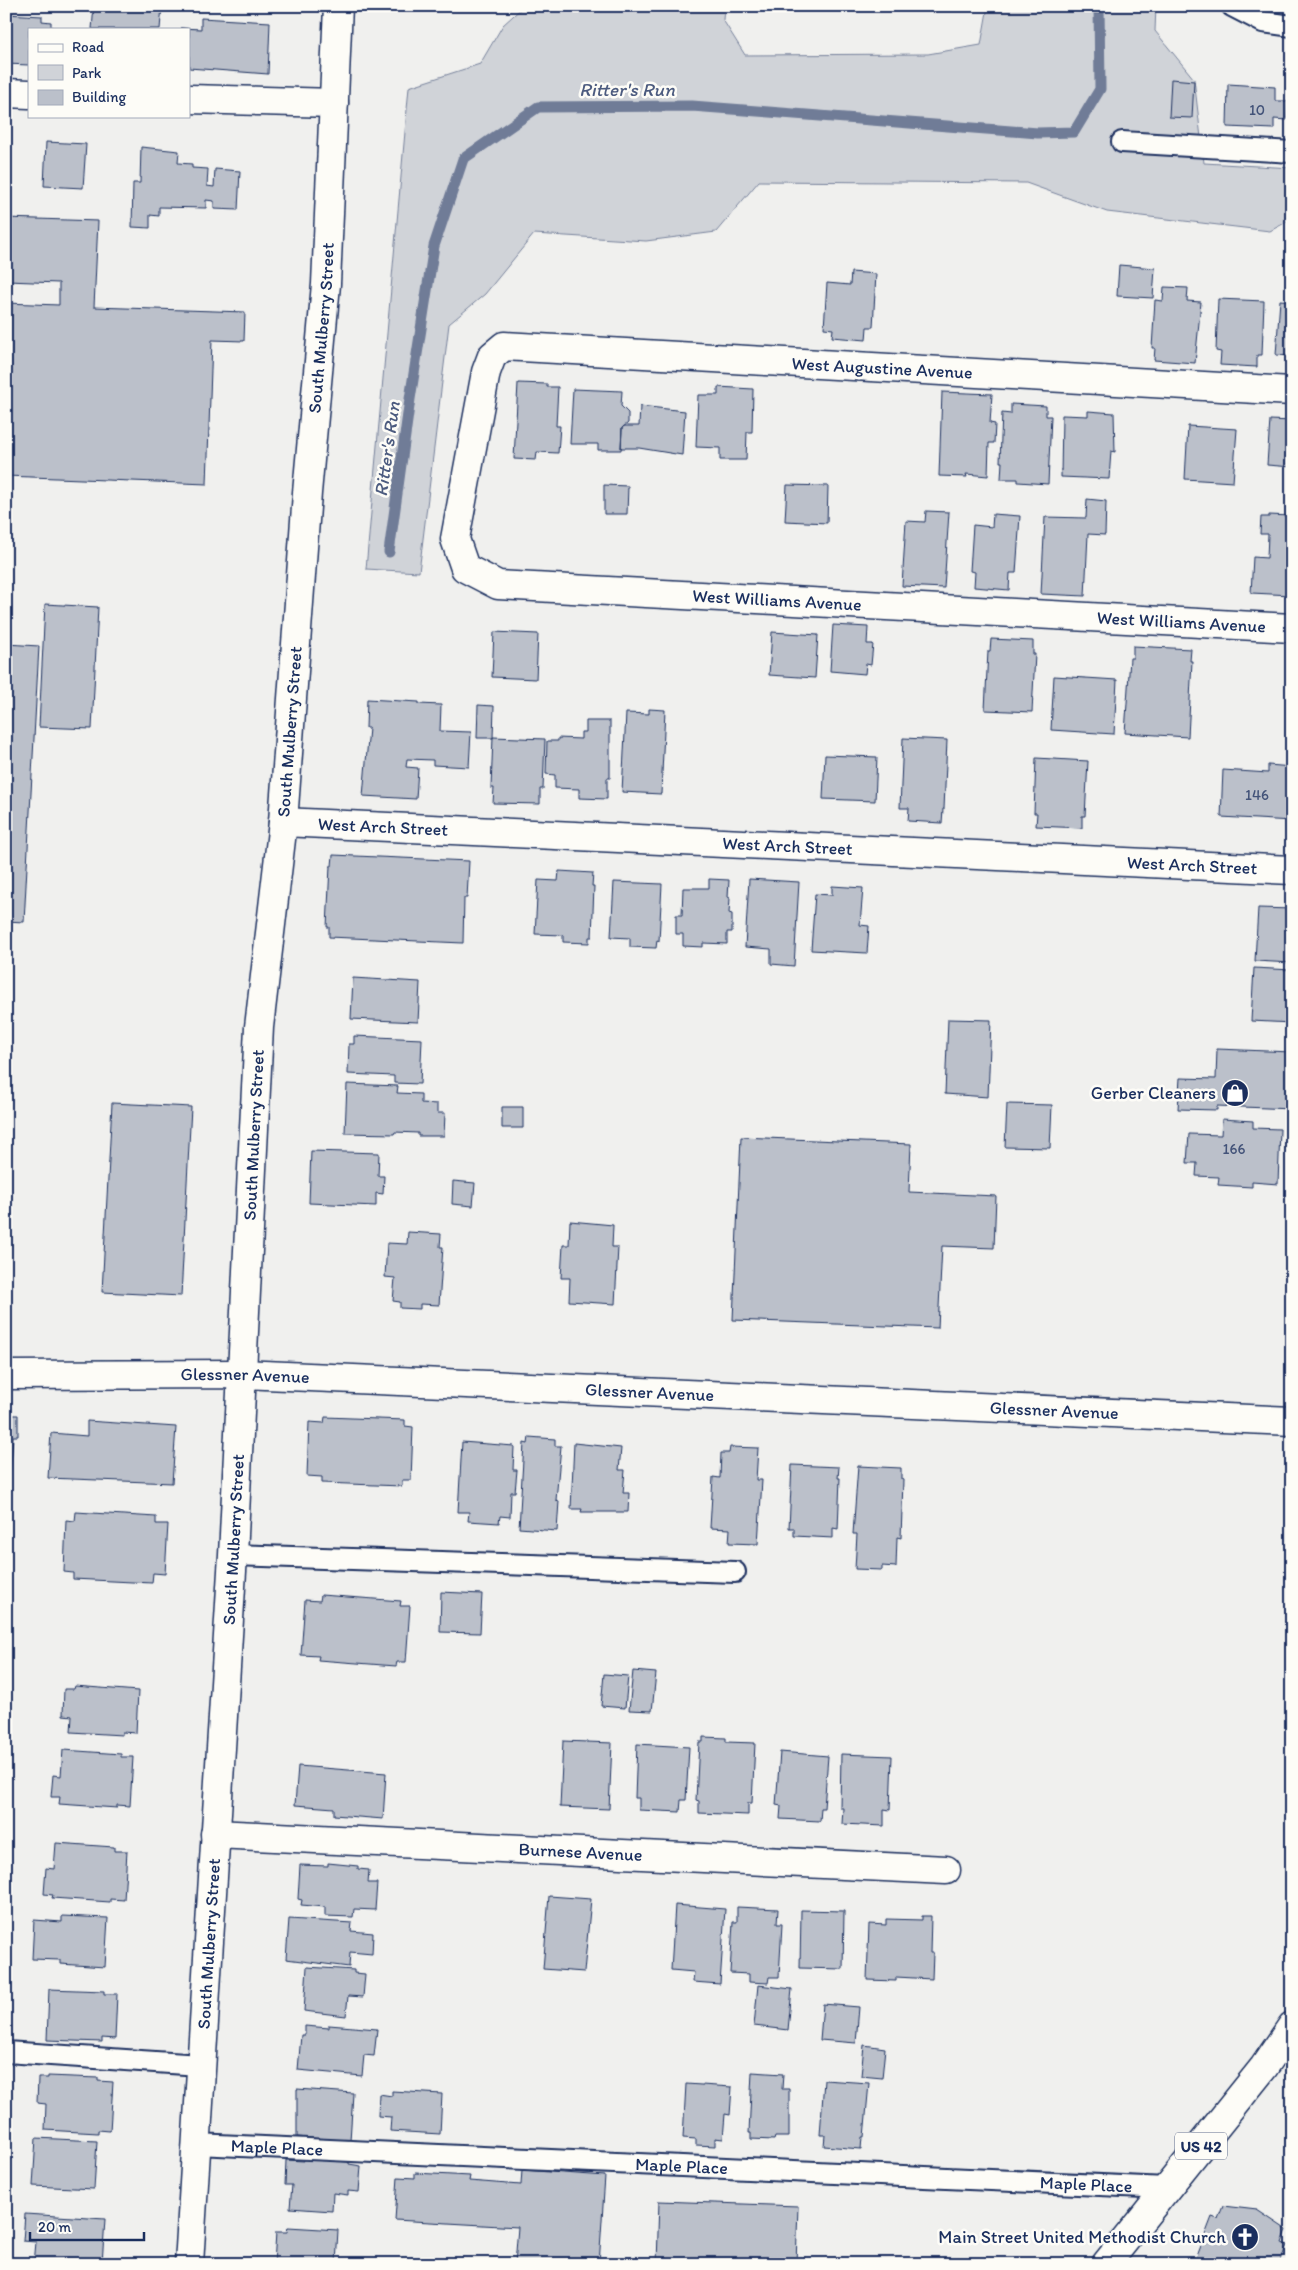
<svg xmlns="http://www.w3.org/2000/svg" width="1298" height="2270" viewBox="0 0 1298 2270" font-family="Itim,sans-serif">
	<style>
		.green { fill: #d0d3d8; stroke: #76819b }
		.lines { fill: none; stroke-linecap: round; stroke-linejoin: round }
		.stream { stroke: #6f7b97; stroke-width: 11 }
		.building { fill: #bbc0ca; stroke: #1b2f5e }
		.lane-casing { stroke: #1b2f5e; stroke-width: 24 }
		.street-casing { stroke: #1b2f5e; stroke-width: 31 }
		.secondary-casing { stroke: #1b2f5e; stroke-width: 31 }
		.primary-casing { stroke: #1b2f5e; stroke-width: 31 }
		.lane { stroke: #fdfcf7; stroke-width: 20 }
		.street { stroke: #fdfcf7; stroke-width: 28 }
		.secondary { stroke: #fdfcf7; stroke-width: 28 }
		.primary { stroke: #fdfcf7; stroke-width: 28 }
		.labels { text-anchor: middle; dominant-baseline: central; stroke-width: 5; stroke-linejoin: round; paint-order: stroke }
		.number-label { font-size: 15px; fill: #435379 }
		.shield { fill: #fdfcf7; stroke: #5f6c8c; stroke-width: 1 }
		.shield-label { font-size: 16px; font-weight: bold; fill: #1b2f5e }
		.street-label { font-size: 18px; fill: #1b2f5e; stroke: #fdfcf7 }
		.poi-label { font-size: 18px; fill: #1b2f5e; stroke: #fdfcf7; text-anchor: end }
		.water-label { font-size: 19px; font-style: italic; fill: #4c5b7f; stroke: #fdfcf7 }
	</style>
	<rect width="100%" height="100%" fill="#f0f0ee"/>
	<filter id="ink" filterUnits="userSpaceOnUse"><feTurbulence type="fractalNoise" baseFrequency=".02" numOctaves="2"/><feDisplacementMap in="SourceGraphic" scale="10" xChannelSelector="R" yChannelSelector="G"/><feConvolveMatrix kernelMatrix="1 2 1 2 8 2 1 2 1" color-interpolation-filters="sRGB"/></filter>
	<g filter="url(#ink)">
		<path class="green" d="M 524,6 L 724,6 L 723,20 L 745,55 L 928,54 L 981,45 L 988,6 L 1156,6 L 1155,31 L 1194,79 L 1204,163 L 1292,168 L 1292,219 L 1270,231 L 1107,212 L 1026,183 L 759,181 L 716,232 L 646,241 L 534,234 L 485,294 L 449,324 L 419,572 L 366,569 L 409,87 L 480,64 L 503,25 Z"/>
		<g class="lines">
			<path class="stream" d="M 389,552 L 410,399 L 434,246 L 463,159 L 538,107 L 692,106 L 1038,133 L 1074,132 L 1100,89 L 1099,6"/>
		</g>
		<path class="building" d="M 94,6 L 162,6 L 160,29 L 92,29 Z
			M 6,14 L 42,16 L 42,21 L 51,22 L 51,29 L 29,29 L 29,65 L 6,64 Z
			M 201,18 L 270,22 L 268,74 L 189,68 L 189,29 L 181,28 L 201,29 Z
			M 1171,79 L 1194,81 L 1192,118 L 1169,117 Z
			M 1228,84 L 1275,87 L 1275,101 L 1288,101 L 1287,120 L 1274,119 L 1274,129 L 1227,127 Z
			M 46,142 L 86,144 L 83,188 L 44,186 Z
			M 141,147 L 179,151 L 178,163 L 192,164 L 192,168 L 208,169 L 207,186 L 214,187 L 215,169 L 240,171 L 238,210 L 214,209 L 214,201 L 206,200 L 206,208 L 159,207 L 159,216 L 150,215 L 150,228 L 132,227 L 133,183 L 140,183 Z
			M 6,218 L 98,221 L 94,307 L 245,312 L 244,341 L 212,340 L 207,484 L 6,476 L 6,303 L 59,305 L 59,283 L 7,281 Z
			M 1119,265 L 1155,268 L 1153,298 L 1117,296 Z
			M 851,272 L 876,274 L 873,327 L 867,327 L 866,340 L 832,337 L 833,329 L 824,328 L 827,283 L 850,285 Z
			M 1164,287 L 1188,288 L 1187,301 L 1201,302 L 1195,363 L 1154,360 L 1155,348 L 1152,348 L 1155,300 L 1163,301 Z
			M 1218,299 L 1264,301 L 1262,355 L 1257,355 L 1257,367 L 1220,365 L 1221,352 L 1216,351 Z
			M 1280,300 L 1292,301 L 1292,356 L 1276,355 Z
			M 518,383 L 547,384 L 547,387 L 558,387 L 556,426 L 560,426 L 558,453 L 537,452 L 536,460 L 514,459 Z
			M 718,387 L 753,389 L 752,432 L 747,432 L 746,460 L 720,460 L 720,448 L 696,447 L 698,395 L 718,395 Z
			M 573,389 L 622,391 L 621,406 L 628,413 L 628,423 L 622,428 L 621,450 L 598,450 L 598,444 L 570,444 Z
			M 942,392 L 992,394 L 990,423 L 995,424 L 994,443 L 989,443 L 988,476 L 966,474 L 967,477 L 939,476 Z
			M 1011,404 L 1046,406 L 1046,416 L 1051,416 L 1048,484 L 1018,482 L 1018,479 L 1001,479 L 1002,462 L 1000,462 L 1002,413 L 1011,414 Z
			M 640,406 L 685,411 L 682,455 L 639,448 L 621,448 L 622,428 L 624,426 L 639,426 Z
			M 1088,411 L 1114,413 L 1115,452 L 1111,451 L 1109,479 L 1061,477 L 1062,415 L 1088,416 Z
			M 1270,420 L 1292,421 L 1292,467 L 1267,465 Z
			M 1188,426 L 1237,429 L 1233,482 L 1185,479 Z
			M 604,485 L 628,486 L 627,514 L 604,514 Z
			M 787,485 L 828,486 L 827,523 L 785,521 Z
			M 1087,499 L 1106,501 L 1105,535 L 1088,534 L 1085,596 L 1041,594 L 1045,517 L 1086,518 Z
			M 926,511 L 949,512 L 944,588 L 902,586 L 906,521 L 925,522 Z
			M 993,514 L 1020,516 L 1016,573 L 1010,573 L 1009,590 L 974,587 L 975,572 L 970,571 L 973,525 L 992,527 Z
			M 1269,515 L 1292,516 L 1292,595 L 1251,593 L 1253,557 L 1267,558 L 1268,534 L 1260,534 L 1261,517 L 1269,517 Z
			M 45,604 L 98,607 L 92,729 L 39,727 Z
			M 833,625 L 868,627 L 867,644 L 873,644 L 871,665 L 866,664 L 865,674 L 830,671 Z
			M 494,632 L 538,634 L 536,679 L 492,677 Z
			M 772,632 L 818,635 L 815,678 L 769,675 Z
			M 991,639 L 1033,641 L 1033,654 L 1035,654 L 1032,712 L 985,710 L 988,651 L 990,651 Z
			M 6,644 L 39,646 L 24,922 L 6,921 Z
			M 1133,646 L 1191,649 L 1190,661 L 1192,661 L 1188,737 L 1125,733 L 1130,658 L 1133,658 Z
			M 1054,676 L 1117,680 L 1114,734 L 1051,730 Z
			M 367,699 L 419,702 L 419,704 L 441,705 L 440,731 L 471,732 L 469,767 L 433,765 L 433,760 L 407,759 L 406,767 L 418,768 L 416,799 L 363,796 L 369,728 L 366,728 Z
			M 478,705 L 494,706 L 493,738 L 477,738 Z
			M 649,709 L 665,710 L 661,794 L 622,792 L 626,713 L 649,714 Z
			M 586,721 L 610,721 L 610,778 L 607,778 L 607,799 L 579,798 L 579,789 L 555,788 L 555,775 L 546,774 L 547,741 L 558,741 L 558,738 L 581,739 L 581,732 L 586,732 Z
			M 493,737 L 545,739 L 543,789 L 540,789 L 540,804 L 493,803 L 494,788 L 491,788 Z
			M 903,738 L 947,740 L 944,809 L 943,809 L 942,823 L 908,821 L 909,808 L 900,808 Z
			M 825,755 L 877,757 L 875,801 L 823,799 Z
			M 1036,758 L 1088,761 L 1085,816 L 1082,816 L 1082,828 L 1036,826 L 1037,813 L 1034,813 Z
			M 1268,765 L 1292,767 L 1292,821 L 1221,817 L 1223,770 L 1268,773 Z
			M 333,855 L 469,861 L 467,898 L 464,898 L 463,943 L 329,937 L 329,927 L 327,927 L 330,866 L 332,866 Z
			M 559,871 L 593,873 L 592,886 L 594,886 L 592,937 L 589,937 L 589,943 L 563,942 L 563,935 L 535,934 L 538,880 L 558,881 Z
			M 709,879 L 729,880 L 728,897 L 730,898 L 729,913 L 732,914 L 732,932 L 727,932 L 727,944 L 703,943 L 703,947 L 683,946 L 683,934 L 676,934 L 676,915 L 682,915 L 683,888 L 709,888 Z
			M 749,879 L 799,882 L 794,966 L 771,964 L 771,949 L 745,947 Z
			M 614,882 L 662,884 L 659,941 L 657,940 L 656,948 L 630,947 L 630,938 L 611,937 Z
			M 832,886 L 863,888 L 860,925 L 869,926 L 867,953 L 811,950 L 815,894 L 832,895 Z
			M 1258,908 L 1292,909 L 1292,963 L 1255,961 Z
			M 1254,968 L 1292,970 L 1292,1023 L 1251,1021 Z
			M 353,978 L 420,982 L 418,1022 L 351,1019 Z
			M 948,1019 L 991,1020 L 988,1097 L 945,1094 Z
			M 354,1036 L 422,1039 L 420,1084 L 394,1083 L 394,1076 L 348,1074 L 349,1044 L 354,1044 Z
			M 1217,1049 L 1292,1052 L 1292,1109 L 1217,1106 L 1217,1110 L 1178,1109 L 1180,1078 L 1216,1079 Z
			M 347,1084 L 398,1086 L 397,1093 L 421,1094 L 421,1103 L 437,1104 L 437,1113 L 445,1113 L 444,1136 L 418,1136 L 418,1133 L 395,1132 L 394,1134 L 345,1133 Z
			M 112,1103 L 191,1107 L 181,1296 L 102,1292 Z
			M 1007,1104 L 1052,1105 L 1050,1148 L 1005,1147 Z
			M 502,1107 L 523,1107 L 523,1128 L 502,1128 Z
			M 1222,1119 L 1253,1121 L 1253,1128 L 1280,1129 L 1278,1184 L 1252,1182 L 1252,1187 L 1218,1185 L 1219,1177 L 1196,1176 L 1197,1163 L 1187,1163 L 1189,1134 L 1221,1135 Z
			M 741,1137 L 911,1144 L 909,1192 L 996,1196 L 994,1248 L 942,1246 L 938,1328 L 733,1320 Z
			M 311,1151 L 379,1153 L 378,1176 L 384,1176 L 383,1194 L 376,1193 L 376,1206 L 309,1203 Z
			M 453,1181 L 475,1183 L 473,1206 L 452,1204 Z
			M 570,1221 L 613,1225 L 612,1247 L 618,1247 L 615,1304 L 569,1301 L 570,1278 L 561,1278 L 563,1245 L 569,1245 Z
			M 408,1232 L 441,1234 L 440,1247 L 443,1247 L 439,1305 L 420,1304 L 420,1309 L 400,1308 L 400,1302 L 393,1301 L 395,1278 L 385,1277 L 387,1243 L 407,1244 Z
			M 6,1415 L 18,1415 L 18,1436 L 13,1436 L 7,1522 Z
			M 325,1417 L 405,1420 L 405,1426 L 413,1427 L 411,1480 L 402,1480 L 402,1486 L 322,1483 L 322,1477 L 307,1476 L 309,1422 L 324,1423 Z
			M 87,1421 L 176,1427 L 172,1483 L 48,1478 L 51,1433 L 87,1436 Z
			M 529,1437 L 555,1439 L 555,1446 L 561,1446 L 556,1500 L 559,1501 L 557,1531 L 519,1528 L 524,1443 L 528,1444 Z
			M 462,1442 L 514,1446 L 513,1470 L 517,1470 L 515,1492 L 511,1492 L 510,1517 L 500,1516 L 499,1523 L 468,1521 L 469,1512 L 458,1512 Z
			M 574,1443 L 621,1448 L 619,1470 L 625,1470 L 623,1493 L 629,1493 L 628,1512 L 581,1512 L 582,1509 L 571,1509 Z
			M 730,1447 L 758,1448 L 756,1480 L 762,1480 L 758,1544 L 729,1543 L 730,1529 L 710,1528 L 713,1477 L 720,1478 L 721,1453 L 729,1453 Z
			M 792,1465 L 839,1467 L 838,1478 L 840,1478 L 838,1529 L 833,1528 L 833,1538 L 794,1536 L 794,1528 L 789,1528 Z
			M 858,1466 L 901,1468 L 901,1479 L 903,1480 L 901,1538 L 897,1537 L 896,1567 L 882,1566 L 882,1570 L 855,1569 L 857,1534 L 853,1534 Z
			M 76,1512 L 156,1517 L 156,1524 L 168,1524 L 165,1574 L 153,1573 L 152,1583 L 73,1579 L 73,1573 L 64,1572 L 66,1520 L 75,1521 Z
			M 441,1592 L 482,1594 L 480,1633 L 440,1632 Z
			M 321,1595 L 401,1601 L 400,1606 L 410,1606 L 406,1662 L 397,1662 L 396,1666 L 318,1660 L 319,1656 L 301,1655 L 305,1600 L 320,1601 Z
			M 633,1671 L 656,1673 L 652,1711 L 629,1710 Z
			M 604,1674 L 628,1676 L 625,1708 L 601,1706 Z
			M 75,1686 L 138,1691 L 136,1733 L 122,1732 L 122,1735 L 71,1732 L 72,1716 L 63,1715 L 64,1689 L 74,1689 Z
			M 703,1737 L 726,1738 L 726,1742 L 755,1743 L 752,1803 L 748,1803 L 748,1815 L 699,1813 L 699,1801 L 696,1800 L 699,1742 L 703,1742 Z
			M 563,1741 L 612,1743 L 609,1809 L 560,1807 Z
			M 637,1744 L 689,1747 L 686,1800 L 681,1800 L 680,1812 L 639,1810 L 639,1798 L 635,1798 Z
			M 63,1750 L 121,1754 L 121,1757 L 133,1757 L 130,1806 L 117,1805 L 117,1808 L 59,1804 L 60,1797 L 51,1797 L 53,1775 L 61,1776 Z
			M 780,1752 L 828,1756 L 824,1808 L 821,1808 L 820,1821 L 780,1819 L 781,1806 L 776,1805 Z
			M 841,1754 L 892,1756 L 890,1810 L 884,1809 L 884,1826 L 842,1824 L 843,1808 L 840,1808 Z
			M 298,1766 L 386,1773 L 383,1819 L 334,1815 L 334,1808 L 295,1805 Z
			M 56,1843 L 114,1847 L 114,1851 L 127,1851 L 124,1900 L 110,1899 L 110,1902 L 52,1898 L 53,1895 L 44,1894 L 46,1868 L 54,1869 Z
			M 328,1863 L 358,1866 L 358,1869 L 369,1870 L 368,1883 L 377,1883 L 375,1910 L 354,1909 L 353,1917 L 325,1916 L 325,1907 L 301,1905 L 302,1900 L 298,1899 L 300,1865 L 328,1866 Z
			M 549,1896 L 591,1899 L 584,1972 L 543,1969 Z
			M 675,1905 L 725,1909 L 720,1984 L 693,1982 L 694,1972 L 671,1970 Z
			M 737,1907 L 778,1909 L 777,1924 L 782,1924 L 779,1977 L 769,1977 L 768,1983 L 749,1982 L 749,1974 L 730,1973 L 733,1922 L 737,1922 Z
			M 801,1910 L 844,1911 L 843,1969 L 800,1968 Z
			M 62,1916 L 108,1918 L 105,1967 L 60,1964 L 60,1960 L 32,1959 L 34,1920 L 62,1922 Z
			M 922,1916 L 931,1916 L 930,1953 L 933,1953 L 932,1979 L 896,1977 L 896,1981 L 867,1980 L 869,1924 L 886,1925 L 886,1919 L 922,1920 Z
			M 289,1919 L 352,1923 L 351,1931 L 373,1933 L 372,1954 L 350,1952 L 349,1967 L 286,1959 Z
			M 307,1967 L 354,1970 L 354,1973 L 365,1974 L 363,1997 L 348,1996 L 346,2016 L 304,2011 Z
			M 758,1985 L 792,1989 L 788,2030 L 754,2026 Z
			M 49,1989 L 104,1991 L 104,1994 L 117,1994 L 115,2039 L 102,2038 L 102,2042 L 47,2040 Z
			M 823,2004 L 859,2007 L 856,2043 L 820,2040 Z
			M 329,2025 L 377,2029 L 374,2056 L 364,2055 L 362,2076 L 298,2070 L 301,2035 L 305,2035 L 305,2026 L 329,2028 Z
			M 864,2045 L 885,2048 L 882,2078 L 861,2076 Z
			M 752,2072 L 783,2074 L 782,2089 L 789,2089 L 789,2137 L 775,2137 L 774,2140 L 751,2139 L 751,2133 L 749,2133 Z
			M 48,2076 L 98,2078 L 98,2081 L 113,2082 L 110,2131 L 98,2130 L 98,2133 L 45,2130 L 46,2104 L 37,2103 L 38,2078 L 48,2078 Z
			M 824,2080 L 869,2083 L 864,2137 L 862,2137 L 861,2149 L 824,2146 L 825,2135 L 820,2135 Z
			M 686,2084 L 732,2087 L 730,2115 L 725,2114 L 723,2139 L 715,2138 L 715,2146 L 696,2145 L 696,2139 L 683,2138 Z
			M 297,2089 L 353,2093 L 350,2141 L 297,2137 Z
			M 392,2091 L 442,2094 L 440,2134 L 390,2131 L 391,2117 L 378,2116 L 379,2094 L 392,2096 Z
			M 36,2138 L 97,2141 L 94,2189 L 33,2186 Z
			M 303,2159 L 349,2162 L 349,2164 L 361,2166 L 359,2192 L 348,2191 L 348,2195 L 333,2193 L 332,2211 L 290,2208 L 292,2185 L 285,2185 L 286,2160 L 304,2161 Z
			M 522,2170 L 605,2176 L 599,2264 L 515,2264 L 518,2227 L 395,2220 L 398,2177 L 415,2178 L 415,2173 L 470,2176 L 469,2181 L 521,2185 Z
			M 659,2201 L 798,2206 L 796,2264 L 657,2264 Z
			M 1223,2206 L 1257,2210 L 1287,2230 L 1282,2243 L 1287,2245 L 1280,2264 L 1194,2264 L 1212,2217 L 1218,2219 Z
			M 25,2214 L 105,2219 L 102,2264 L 34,2264 L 36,2242 L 23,2241 Z
			M 288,2227 L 338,2230 L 336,2264 L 274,2264 L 276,2232 L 287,2232 Z"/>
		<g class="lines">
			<g class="lane-casing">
				<g id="lane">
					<path d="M 1232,6 L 1263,22 L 1292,26"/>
					<path d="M 1122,142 L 1292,152"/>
					<path d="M 233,1555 L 735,1572"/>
					<path d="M 6,2052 L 200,2065"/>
					<path id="s1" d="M 196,2144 L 1167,2188"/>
				</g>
			</g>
			<g class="street-casing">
				<g id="street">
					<path d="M 6,93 L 29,94"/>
					<path d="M 189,99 L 334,103"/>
					<path id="s2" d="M 1292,391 L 504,346 L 492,356 L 486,372 L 455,539 L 465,568 L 498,585 L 1292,628"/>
					<path id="s3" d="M 283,822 L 1292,870"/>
					<path id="s4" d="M 215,1834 L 946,1870"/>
				</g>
			</g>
			<g class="secondary-casing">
				<g id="secondary">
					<path id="s5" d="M 6,1375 L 241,1374 L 1292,1421"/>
					<path id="s6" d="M 189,2264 L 233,1555 L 259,1027 L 283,822 L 307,493 L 326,284 L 338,6"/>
				</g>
			</g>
			<g class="primary-casing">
				<path id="primary" d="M 1106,2264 L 1264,2067 L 1292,2026"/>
			</g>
			<use href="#lane" class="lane"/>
			<use href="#street" class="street"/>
			<use href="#secondary" class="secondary"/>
			<use href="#primary" class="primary"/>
		</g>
	</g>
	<defs>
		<g id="shop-disc" transform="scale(1.4375)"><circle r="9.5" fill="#1b2f5e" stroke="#fdfcf7"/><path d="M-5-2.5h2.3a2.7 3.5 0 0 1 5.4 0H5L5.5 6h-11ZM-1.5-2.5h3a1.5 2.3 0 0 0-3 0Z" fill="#fff"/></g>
		<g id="church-disc" transform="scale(1.4375)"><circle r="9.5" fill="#1b2f5e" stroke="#fdfcf7"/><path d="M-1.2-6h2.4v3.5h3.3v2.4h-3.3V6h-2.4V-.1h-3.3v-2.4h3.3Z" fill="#fff"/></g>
	</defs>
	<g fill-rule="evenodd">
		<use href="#shop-disc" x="1235" y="1093"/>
		<use href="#church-disc" x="1245" y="2237"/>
	</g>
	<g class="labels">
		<g class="number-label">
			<text x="1257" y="110">10</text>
			<text x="1257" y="795">146</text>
			<text x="1234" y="1149">166</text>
		</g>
		<rect class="shield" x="1175" y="2132.5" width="52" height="27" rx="4"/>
		<g class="shield-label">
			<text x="1201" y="2146">US 42</text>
		</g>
		<g class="street-label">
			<text stroke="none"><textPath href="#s6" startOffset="1941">South Mulberry Street</textPath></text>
			<text transform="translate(882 368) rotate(3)">West Augustine Avenue</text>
			<text stroke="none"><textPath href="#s2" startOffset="1339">West Williams Avenue</textPath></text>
			<text stroke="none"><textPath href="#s2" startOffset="1744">West Williams Avenue</textPath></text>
			<text stroke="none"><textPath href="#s6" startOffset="1536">South Mulberry Street</textPath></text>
			<text stroke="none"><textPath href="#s3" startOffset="100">West Arch Street</textPath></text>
			<text stroke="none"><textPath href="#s3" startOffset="505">West Arch Street</textPath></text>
			<text stroke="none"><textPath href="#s3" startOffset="910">West Arch Street</textPath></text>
			<text stroke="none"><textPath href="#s6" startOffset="1131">South Mulberry Street</textPath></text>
			<text stroke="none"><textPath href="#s5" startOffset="239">Glessner Avenue</textPath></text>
			<text stroke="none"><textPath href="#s5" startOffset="644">Glessner Avenue</textPath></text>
			<text stroke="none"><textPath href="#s5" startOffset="1049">Glessner Avenue</textPath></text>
			<text stroke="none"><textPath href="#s6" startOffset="726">South Mulberry Street</textPath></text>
			<text stroke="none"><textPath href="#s4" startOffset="366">Burnese Avenue</textPath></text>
			<text stroke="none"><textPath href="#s6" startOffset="321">South Mulberry Street</textPath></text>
			<text stroke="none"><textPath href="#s1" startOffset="81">Maple Place</textPath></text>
			<text stroke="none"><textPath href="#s1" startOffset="486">Maple Place</textPath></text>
			<text stroke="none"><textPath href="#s1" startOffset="891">Maple Place</textPath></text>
		</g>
		<g class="poi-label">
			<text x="1216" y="1093">Gerber Cleaners</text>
			<text x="1226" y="2237">Main Street United Methodist Church</text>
		</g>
		<g class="water-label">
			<text x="627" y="89">Ritter's Run</text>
			<text transform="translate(387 449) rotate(-82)">Ritter's Run</text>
		</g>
	</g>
	<rect width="1298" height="2270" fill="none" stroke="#fdfcf7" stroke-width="25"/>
	<rect x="12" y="12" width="1273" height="2245" fill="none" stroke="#1b2f5e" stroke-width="2" filter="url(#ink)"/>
	<rect x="28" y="28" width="162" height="90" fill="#fdfcf7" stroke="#a3aaba"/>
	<rect x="38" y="44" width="25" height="8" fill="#fdfcf7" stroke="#a3aaba"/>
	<text x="72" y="52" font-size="15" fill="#1b2f5e">Road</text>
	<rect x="38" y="65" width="25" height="15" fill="#d0d3d8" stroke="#a3aaba"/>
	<text x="72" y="78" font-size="15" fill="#1b2f5e">Park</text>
	<rect x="38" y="90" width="25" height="15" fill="#bbc0ca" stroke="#a3aaba"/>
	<text x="72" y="102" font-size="15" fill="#1b2f5e">Building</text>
	<path d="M30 2232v8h114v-8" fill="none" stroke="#1b2f5e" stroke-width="2.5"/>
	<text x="38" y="2232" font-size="15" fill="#1b2f5e" stroke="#fdfcf7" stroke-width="4" paint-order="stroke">20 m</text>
</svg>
